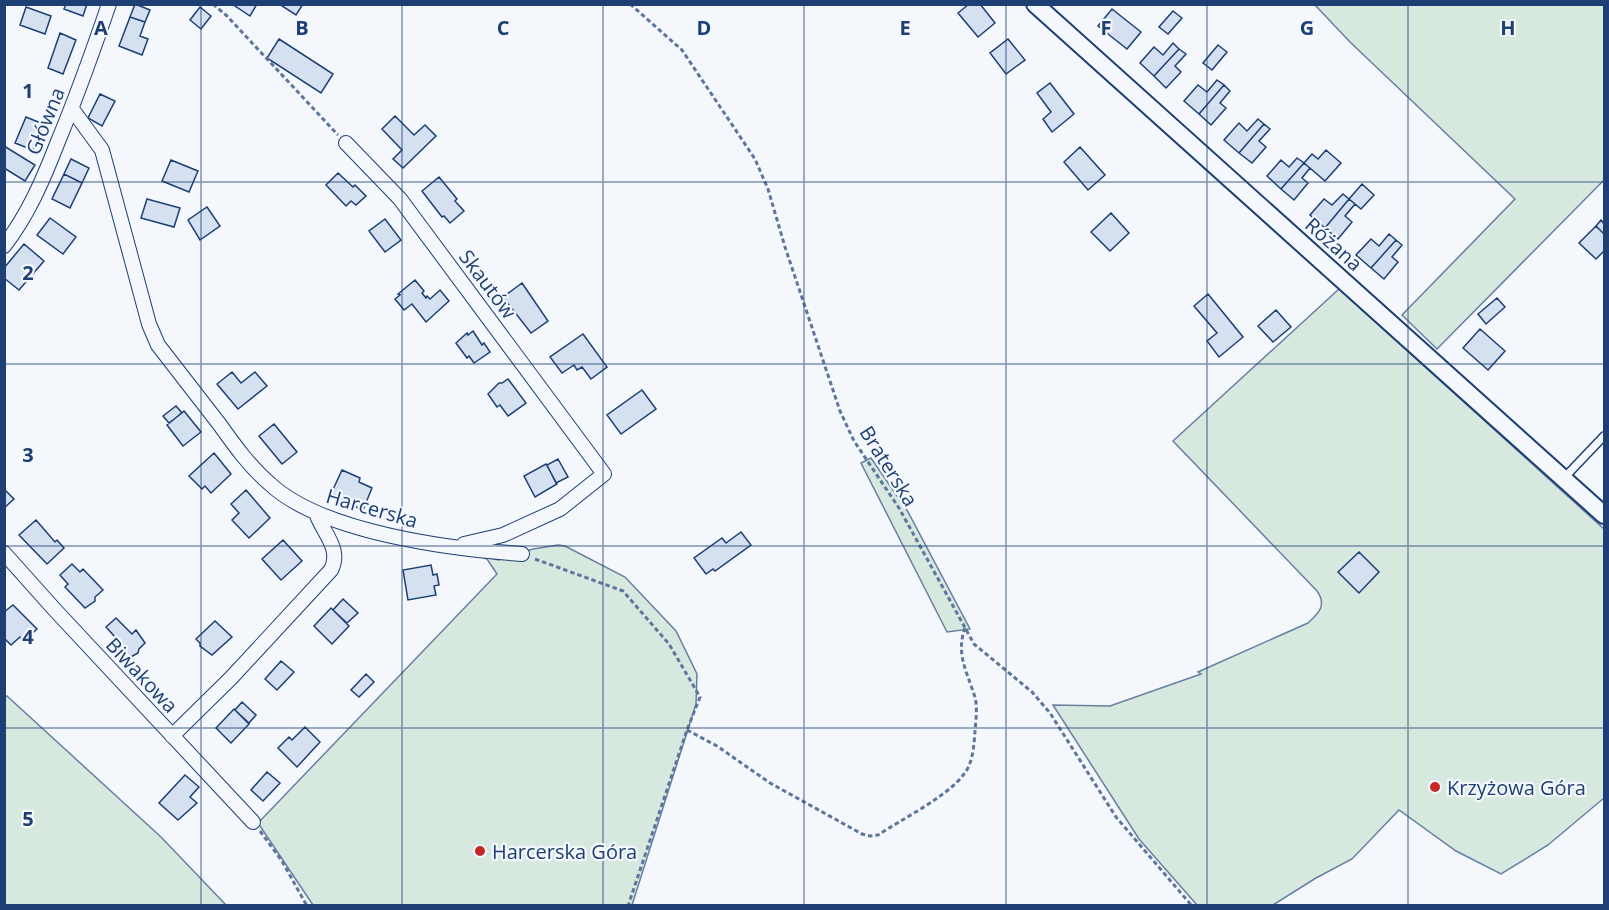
<svg xmlns="http://www.w3.org/2000/svg" width="1609" height="910" viewBox="0 0 1609 910" font-family="'Open Sans',sans-serif">
	<style>
		.green { fill: #d7e8df; stroke: #687fa3; stroke-width: 1.5 }
		.building { fill: #d5e0f0; stroke: #1d3f73; stroke-width: 1.5 }
		.lines { fill: none; stroke-linecap: round; stroke-linejoin: round }
		.service-casing { stroke: #1d3f73; stroke-width: 10 }
		.minor-casing { stroke: #1d3f73; stroke-width: 16 }
		.tertiary-casing { stroke: #1d3f73; stroke-width: 20 }
		.path { stroke: #5e769c; stroke-width: 3; stroke-dasharray: 4.5 3; stroke-linecap: butt }
		.service { stroke: #f4f7fb; stroke-width: 7 }
		.minor { stroke: #f4f7fb; stroke-width: 14 }
		.tertiary { stroke: #f4f7fb; stroke-width: 16 }
		.grid { fill: none; stroke: #1d3f73; stroke-width: 1.5; stroke-opacity: 0.55 }
		.poi-dot { fill: #c62828; stroke: #f4f7fb; stroke-width: 2 }
		.labels { text-anchor: middle; dominant-baseline: central; stroke-width: 4.5; stroke-linejoin: round; paint-order: stroke }
		.street-label { font-size: 20px; fill: #1d3f73; stroke: #f4f7fb }
		.poi-label { font-size: 20px; fill: #1d3f73; stroke: #f4f7fb; text-anchor: start }
		.grid-label { font-size: 20px; text-anchor: middle; font-weight: bold; fill: #1d3f73; stroke: #f4f7fb; stroke-width: 4.5; stroke-linejoin: round; paint-order: stroke }
	</style>
	<rect width="100%" height="100%" fill="#f4f7fb"/>
	<path class="green" d="M 1315,5 L 1604,5 L 1604,180 L 1437,349 L 1402,315 L 1515,199 L 1350,42 Z
		M 1339,289 L 1604,529 L 1604,798 L 1548,845 L 1501,874 L 1456,851 L 1399,810 L 1352,859 L 1316,878 L 1273,905 L 1197,905 L 1139,839 L 1053,705 L 1110,706 L 1201,674 L 1198,672 L 1308,623 C 1319,613 1327,605 1317,591 L 1173,441 Z
		M 871,458 L 908,512 L 970,629 L 947,632 L 861,463 Z
		M 558,545 L 565,546 L 625,577 L 676,631 L 697,674 L 696,704 L 632,905 L 313,905 L 258,823 L 497,574 L 487,559 L 479,556 L 499,560 L 533,549 Z
		M 7,696 L 161,837 L 226,905 L 5,905 L 4,698 Z"/>
	<path class="building" d="M 66,4 L 87,4 L 83,16 L 64,9 Z
		M 135,4 L 150,10 L 145,22 L 130,17 Z
		M 232,4 L 257,4 L 250,16 Z
		M 279,4 L 303,4 L 296,15 Z
		M 969,4 L 980,4 L 995,23 L 978,37 L 958,13 Z
		M 26,7 L 51,16 L 45,34 L 20,25 Z
		M 200,7 L 211,16 L 201,29 L 190,20 Z
		M 1112,9 L 1141,32 L 1127,49 L 1098,26 Z
		M 1173,11 L 1182,18 L 1168,34 L 1159,27 Z
		M 130,17 L 145,22 L 140,36 L 148,39 L 142,55 L 119,46 Z
		M 60,33 L 76,40 L 63,74 L 48,68 Z
		M 279,39 L 333,74 L 321,93 L 267,58 Z
		M 1008,39 L 1025,60 L 1006,74 L 990,53 Z
		M 1173,43 L 1179,49 L 1154,76 L 1140,63 L 1154,47 L 1163,55 Z
		M 1218,45 L 1227,52 L 1212,70 L 1203,63 Z
		M 1179,49 L 1186,54 L 1175,66 L 1181,72 L 1166,88 L 1154,76 Z
		M 1217,80 L 1224,85 L 1199,114 L 1184,101 L 1198,85 L 1207,92 Z
		M 1050,83 L 1074,114 L 1052,132 L 1043,119 L 1051,112 L 1037,93 Z
		M 1224,85 L 1230,91 L 1220,103 L 1226,108 L 1211,125 L 1199,114 Z
		M 100,94 L 115,101 L 102,126 L 88,118 Z
		M 395,116 L 414,135 L 425,125 L 436,136 L 403,168 L 393,159 L 402,150 L 382,129 Z
		M 26,117 L 43,124 L 33,150 L 15,143 Z
		M 1258,119 L 1264,124 L 1239,153 L 1224,140 L 1239,123 L 1247,131 Z
		M 1264,124 L 1270,129 L 1259,141 L 1266,147 L 1252,163 L 1239,153 Z
		M 4,146 L 35,165 L 25,181 L 4,168 Z
		M 1080,147 L 1105,175 L 1088,190 L 1064,162 Z
		M 1326,150 L 1341,163 L 1325,181 L 1304,163 L 1312,154 L 1318,159 Z
		M 1297,158 L 1304,163 L 1281,189 L 1267,176 L 1281,160 L 1289,167 Z
		M 71,159 L 89,168 L 82,183 L 64,174 Z
		M 171,160 L 198,171 L 189,192 L 162,181 Z
		M 1304,163 L 1310,168 L 1302,178 L 1308,183 L 1294,200 L 1281,189 Z
		M 338,173 L 353,187 L 355,185 L 366,196 L 356,205 L 351,201 L 346,206 L 326,185 Z
		M 64,174 L 82,183 L 70,208 L 52,199 Z
		M 439,177 L 457,199 L 455,201 L 464,211 L 450,223 L 444,216 L 442,217 L 422,191 Z
		M 1362,184 L 1374,195 L 1361,209 L 1349,199 Z
		M 1343,194 L 1349,199 L 1325,228 L 1310,215 L 1324,199 L 1332,205 Z
		M 147,199 L 180,208 L 174,227 L 141,218 Z
		M 1349,199 L 1355,204 L 1345,216 L 1352,222 L 1338,239 L 1325,228 Z
		M 207,207 L 220,226 L 200,240 L 188,220 Z
		M 1111,213 L 1129,233 L 1110,251 L 1091,232 Z
		M 50,218 L 76,237 L 63,254 L 37,235 Z
		M 385,219 L 401,240 L 385,252 L 369,231 Z
		M 1601,220 L 1604,224 L 1604,234 L 1596,226 Z
		M 1596,226 L 1604,234 L 1604,251 L 1596,259 L 1579,243 Z
		M 1389,234 L 1396,240 L 1371,268 L 1356,255 L 1371,239 L 1379,246 Z
		M 1396,240 L 1402,245 L 1392,257 L 1398,262 L 1384,279 L 1371,268 Z
		M 24,244 L 44,261 L 19,290 L 4,278 L 4,268 Z
		M 415,280 L 424,291 L 422,293 L 426,298 L 427,296 L 430,299 L 440,290 L 449,301 L 426,322 L 412,304 L 404,310 L 395,299 L 400,295 L 398,294 Z
		M 522,283 L 548,321 L 531,333 L 503,297 Z
		M 1208,294 L 1243,337 L 1219,357 L 1207,341 L 1217,333 L 1194,306 Z
		M 1497,298 L 1505,307 L 1486,324 L 1478,314 Z
		M 1276,310 L 1291,327 L 1273,342 L 1258,326 Z
		M 1480,329 L 1505,351 L 1488,370 L 1463,348 Z
		M 473,331 L 482,345 L 484,343 L 490,352 L 474,363 L 469,356 L 467,358 L 456,343 L 467,333 L 468,335 Z
		M 583,334 L 607,367 L 591,379 L 582,367 L 577,370 L 574,365 L 562,373 L 550,357 Z
		M 232,372 L 241,383 L 255,372 L 267,386 L 238,409 L 217,384 Z
		M 508,379 L 526,403 L 508,416 L 500,405 L 497,407 L 488,394 L 499,383 L 502,383 Z
		M 642,390 L 656,409 L 621,434 L 607,415 Z
		M 176,406 L 182,413 L 169,423 L 163,416 Z
		M 184,411 L 201,432 L 183,446 L 167,425 Z
		M 274,424 L 297,452 L 282,464 L 259,436 Z
		M 214,453 L 231,474 L 211,493 L 205,486 L 202,489 L 189,476 Z
		M 558,459 L 568,477 L 556,483 L 547,465 Z
		M 546,464 L 557,484 L 535,497 L 524,476 Z
		M 342,470 L 360,478 L 359,482 L 372,488 L 363,510 L 330,496 Z
		M 4,489 L 14,499 L 4,508 Z
		M 246,490 L 270,518 L 249,538 L 232,520 L 239,513 L 231,504 Z
		M 36,520 L 55,542 L 57,540 L 64,548 L 47,564 L 19,535 Z
		M 741,532 L 751,545 L 715,571 L 713,569 L 706,574 L 694,558 L 722,538 L 726,543 Z
		M 283,540 L 302,561 L 281,580 L 262,559 Z
		M 1359,552 L 1379,572 L 1359,593 L 1338,572 Z
		M 72,564 L 80,572 L 83,569 L 103,590 L 95,597 L 95,601 L 85,608 L 65,587 L 68,584 L 60,575 Z
		M 431,565 L 433,575 L 437,574 L 439,585 L 434,586 L 436,595 L 408,600 L 403,570 Z
		M 343,599 L 358,613 L 347,623 L 333,610 Z
		M 13,605 L 37,629 L 24,641 L 20,637 L 11,645 L 4,638 L 4,612 Z
		M 331,608 L 349,626 L 332,644 L 314,626 Z
		M 116,618 L 132,634 L 136,630 L 145,643 L 139,649 L 138,653 L 129,658 L 112,640 L 115,637 L 106,627 Z
		M 215,621 L 232,637 L 212,655 L 200,646 L 200,643 L 196,639 Z
		M 281,661 L 294,672 L 277,690 L 265,679 Z
		M 366,674 L 374,682 L 359,697 L 351,690 Z
		M 242,702 L 256,715 L 249,723 L 235,710 Z
		M 234,709 L 249,724 L 231,743 L 216,728 Z
		M 305,727 L 320,742 L 297,767 L 278,748 L 289,737 L 292,740 Z
		M 267,772 L 280,783 L 263,801 L 251,790 Z
		M 185,775 L 199,787 L 190,797 L 197,803 L 178,820 L 159,803 Z"/>
	<g class="lines">
		<g class="service-casing">
			<path id="service" d="M 1564,478 L 1604,436"/>
		</g>
		<g class="minor-casing">
			<path id="minor" d="M 72,109 L 102,150 L 149,324 L 158,345 C 179,372 199,398 220,425 C 235,446 250,467 270,484 C 323,533 451,549 522,554
				M 346,143 L 400,199 L 604,474 L 560,509 L 503,535 L 464,544
				M 4,246 C 28,215 43,180 57,144 C 76,98 93,51 109,4
				M 4,553 L 55,610 L 253,822
				M 172,736 L 231,678 L 331,570 C 342,549 323,533 316,513"/>
		</g>
		<g class="tertiary-casing">
			<path id="tertiary" d="M 1035,4 L 1604,515"/>
		</g>
		<path class="path" d="M 213,4 L 227,16 L 338,135
			M 630,4 L 682,50 L 755,159 L 768,189 L 785,247 L 840,411 L 854,441 L 899,508 L 974,644 L 1032,692 L 1050,713 L 1116,817 L 1192,906
			M 535,559 L 623,591 L 669,644 L 700,697 L 687,730 L 628,906
			M 687,730 L 717,746 L 770,783 L 862,834 L 870,836 L 878,835 C 902,819 947,797 964,774 C 973,763 974,745 975,731 C 976,719 978,705 974,694 C 966,670 956,653 965,628
			M 260,831 L 282,861 L 307,906"/>
		<use href="#service" class="service"/>
		<use href="#minor" class="minor"/>
		<use href="#tertiary" class="tertiary"/>
	</g>
	<path class="grid" d="M 201,4 L 201,906M 402,4 L 402,906M 603,4 L 603,906M 804,4 L 804,906M 1006,4 L 1006,906M 1207,4 L 1207,906M 1408,4 L 1408,906M 4,182 L 1604,182M 4,364 L 1604,364M 4,546 L 1604,546M 4,728 L 1604,728"/>
	<g class="poi-dot">
		<circle cx="1435" cy="787" r="6"/>
		<circle cx="480" cy="851" r="6"/>
	</g>
	<g class="labels">
		<g class="street-label">
			<text transform="translate(45 121) rotate(-68)">Główna</text>
			<text transform="translate(1334 244) rotate(42)">Różana</text>
			<text transform="translate(488 284) rotate(53)">Skautów</text>
			<text transform="translate(889 466) rotate(58)">Braterska</text>
			<text transform="translate(372 508) rotate(16)">Harcerska</text>
			<text transform="translate(142 675) rotate(47)">Biwakowa</text>
		</g>
		<g class="poi-label">
			<text x="1447" y="787">Krzyżowa Góra</text>
			<text x="492" y="851">Harcerska Góra</text>
		</g>
	</g>
	<g class="grid-label">
		<text x="101" y="35">A</text>
		<text x="302" y="35">B</text>
		<text x="503" y="35">C</text>
		<text x="704" y="35">D</text>
		<text x="905" y="35">E</text>
		<text x="1106" y="35">F</text>
		<text x="1307" y="35">G</text>
		<text x="1508" y="35">H</text>
		<text x="28" y="98">1</text>
		<text x="28" y="280">2</text>
		<text x="28" y="462">3</text>
		<text x="28" y="644">4</text>
		<text x="28" y="826">5</text>
	</g>
	<rect width="1609" height="910" fill="none" stroke="#1d3f73" stroke-width="12"/>
</svg>
